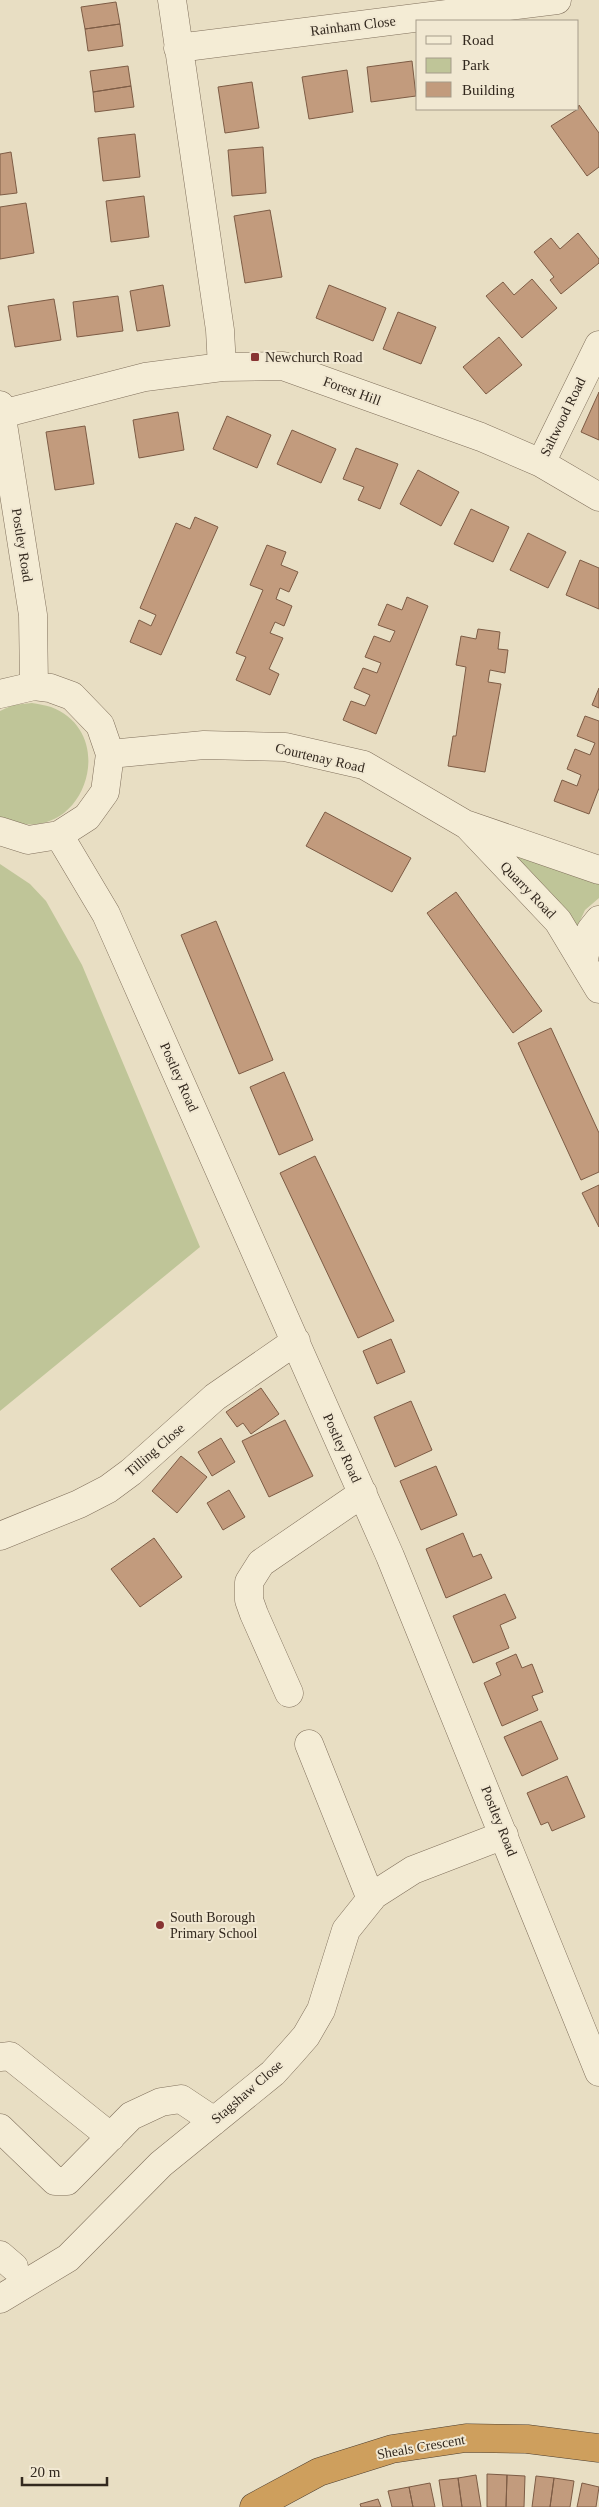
<svg xmlns="http://www.w3.org/2000/svg" width="599" height="2507" viewBox="0 0 599 2507" font-family="Georgia,serif">
	<style>
		.green { fill: #bfc598 }
		.building { fill: #c29b7d; stroke: #7d5c45 }
		.lines { fill: none; stroke-linecap: round; stroke-linejoin: round }
		.minor-casing { stroke: #80705c; stroke-width: 29 }
		.highway-casing { stroke: #4e3f30; stroke-width: 29 }
		.minor { stroke: #f4ecd5; stroke-width: 28 }
		.highway { stroke: #ce9f5d; stroke-width: 28 }
		.poi-dot { fill: #883433; stroke: #f1e8d2; stroke-width: 2 }
		.labels { text-anchor: middle; dominant-baseline: central; stroke-width: 4; stroke-linejoin: round; paint-order: stroke }
		.street-label { font-size: 14px; fill: #32281e; stroke: #f1e8d2 }
		.poi-label { font-size: 14px; fill: #32281e; stroke: #f1e8d2; text-anchor: start }
	</style>
	<rect width="100%" height="100%" fill="#e8dec3"/>
	<path class="green" d="M 32,703 C 38,704 45,705 51,707 C 119,733 86,838 18,823 C 12,822 6,819 0,817 L 0,711 L 13,705 Z
		M 508,848 L 599,876 L 599,898 L 585,910 L 578,925 L 569,927 Z
		M 0,864 L 30,884 L 46,901 L 82,965 L 200,1247 L 0,1411 Z"/>
	<path class="building" d="M 116,2 L 120,24 L 85,29 L 81,7 Z
		M 120,24 L 123,46 L 88,51 L 85,29 Z
		M 412,61 L 416,96 L 371,102 L 367,67 Z
		M 128,66 L 131,86 L 93,92 L 90,71 Z
		M 347,70 L 353,112 L 309,119 L 302,77 Z
		M 252,82 L 259,128 L 225,133 L 218,87 Z
		M 131,86 L 134,107 L 95,112 L 93,92 Z
		M 579,105 L 599,133 L 599,167 L 587,176 L 551,126 L 578,109 Z
		M 135,134 L 140,177 L 103,181 L 98,138 Z
		M 263,147 L 266,193 L 232,196 L 228,150 Z
		M 11,152 L 17,193 L 0,195 L 0,154 Z
		M 144,196 L 149,237 L 111,242 L 106,201 Z
		M 26,203 L 34,253 L 0,259 L 0,207 Z
		M 270,210 L 282,277 L 245,283 L 234,216 Z
		M 578,233 L 599,259 L 599,263 L 561,294 L 550,280 L 554,277 L 534,252 L 551,238 L 560,249 Z
		M 532,279 L 557,308 L 522,338 L 486,296 L 503,282 L 514,295 Z
		M 163,285 L 170,326 L 137,331 L 130,291 Z
		M 329,285 L 386,308 L 373,341 L 316,318 Z
		M 118,296 L 123,331 L 77,337 L 73,302 Z
		M 54,299 L 61,340 L 15,347 L 8,306 Z
		M 398,312 L 436,327 L 421,364 L 383,349 Z
		M 499,337 L 522,365 L 486,394 L 463,367 Z
		M 599,392 L 599,440 L 581,432 Z
		M 178,412 L 184,450 L 139,458 L 133,420 Z
		M 227,416 L 271,435 L 257,468 L 213,449 Z
		M 85,426 L 94,484 L 55,490 L 46,432 Z
		M 292,430 L 336,449 L 321,483 L 277,464 Z
		M 356,448 L 398,464 L 380,509 L 358,500 L 364,487 L 343,479 Z
		M 418,470 L 459,492 L 441,526 L 400,504 Z
		M 471,509 L 509,527 L 493,562 L 454,544 Z
		M 195,517 L 218,527 L 161,655 L 130,642 L 139,620 L 151,626 L 156,615 L 140,608 L 176,523 L 190,529 Z
		M 528,533 L 566,552 L 548,588 L 510,570 Z
		M 267,545 L 286,552 L 281,565 L 298,572 L 289,592 L 280,588 L 276,599 L 292,606 L 284,626 L 275,622 L 270,633 L 283,638 L 269,669 L 279,674 L 270,695 L 236,680 L 246,657 L 236,653 L 263,590 L 250,585 Z
		M 580,560 L 599,568 L 599,609 L 566,595 Z
		M 407,597 L 428,606 L 376,734 L 343,720 L 351,701 L 365,706 L 370,695 L 354,688 L 363,668 L 377,673 L 381,663 L 365,657 L 374,636 L 390,642 L 395,631 L 378,625 L 387,604 L 402,610 Z
		M 478,629 L 500,632 L 498,649 L 508,650 L 505,673 L 490,670 L 488,682 L 501,684 L 485,772 L 448,766 L 453,736 L 456,736 L 466,667 L 456,665 L 461,636 L 476,639 Z
		M 599,688 L 599,708 L 592,705 Z
		M 585,716 L 599,721 L 599,788 L 589,814 L 554,801 L 562,780 L 577,786 L 581,775 L 567,769 L 575,749 L 590,755 L 595,743 L 577,736 Z
		M 325,812 L 411,858 L 392,892 L 306,846 Z
		M 456,892 L 542,1011 L 513,1033 L 427,913 Z
		M 216,921 L 273,1060 L 239,1074 L 181,935 Z
		M 551,1028 L 599,1133 L 599,1172 L 581,1180 L 518,1043 Z
		M 284,1072 L 313,1140 L 279,1155 L 250,1087 Z
		M 315,1156 L 394,1321 L 358,1338 L 280,1173 Z
		M 599,1185 L 599,1227 L 582,1193 Z
		M 391,1339 L 405,1372 L 377,1384 L 363,1351 Z
		M 261,1388 L 279,1414 L 251,1434 L 243,1423 L 237,1427 L 226,1412 Z
		M 411,1401 L 432,1450 L 395,1467 L 374,1417 Z
		M 285,1420 L 313,1476 L 269,1497 L 242,1441 Z
		M 221,1438 L 235,1462 L 212,1476 L 198,1452 Z
		M 181,1456 L 207,1477 L 177,1513 L 152,1491 Z
		M 436,1466 L 457,1515 L 421,1530 L 400,1481 Z
		M 229,1490 L 245,1517 L 223,1530 L 207,1503 Z
		M 463,1533 L 473,1557 L 481,1554 L 492,1578 L 446,1598 L 426,1549 Z
		M 154,1538 L 182,1577 L 140,1607 L 111,1569 Z
		M 505,1594 L 516,1618 L 500,1625 L 509,1648 L 473,1663 L 453,1616 Z
		M 516,1654 L 522,1668 L 532,1664 L 543,1692 L 532,1696 L 538,1710 L 502,1726 L 484,1683 L 501,1675 L 496,1663 Z
		M 541,1721 L 558,1759 L 522,1776 L 504,1737 Z
		M 567,1776 L 585,1817 L 552,1831 L 548,1822 L 541,1825 L 527,1793 Z
		M 487,2474 L 507,2475 L 506,2507 L 487,2507 Z
		M 476,2475 L 481,2507 L 462,2507 L 458,2478 Z
		M 507,2475 L 525,2476 L 524,2507 L 506,2507 Z
		M 536,2476 L 554,2478 L 550,2507 L 532,2507 Z
		M 458,2478 L 462,2507 L 443,2507 L 439,2480 Z
		M 554,2478 L 574,2481 L 570,2507 L 550,2507 Z
		M 430,2483 L 435,2507 L 413,2507 L 409,2487 Z
		M 582,2483 L 599,2487 L 596,2507 L 577,2507 Z
		M 409,2487 L 413,2507 L 392,2507 L 388,2491 Z
		M 378,2499 L 381,2507 L 361,2507 L 360,2504 Z"/>
	<g class="lines">
		<g class="minor-casing">
			<path id="minor" d="M 172,0 L 220,330 L 222,367
				M 178,48 L 557,0
				M 0,405 L 33,615 L 34,686
				M 2,414 L 145,377 L 222,367 L 283,366 L 481,437 L 541,463 L 599,497
				M 541,463 L 599,345
				M 0,694 L 34,686 L 50,688 L 72,696 L 100,725 L 110,754 L 105,792 L 87,817 L 59,835 L 28,840 L 0,831
				M 110,754 L 204,745 L 285,747 L 364,765 L 465,824 L 599,870
				M 469,827 L 558,921 L 599,989
				M 59,835 L 106,914 L 390,1556 L 599,2072
				M 583,962 L 591,930 L 599,920
				M 0,1536 L 79,1504 L 108,1489 L 131,1472 L 215,1397 L 296,1341
				M 289,1693 L 254,1614 L 249,1600 L 249,1582 L 261,1563 L 363,1493
				M 309,1744 L 371,1899
				M 0,2057 L 10,2056 L 111,2137
				M 0,2128 L 55,2181 L 67,2181 L 131,2116 L 161,2102 L 181,2099 L 214,2121
				M 0,2255 L 14,2267
				M 0,2299 L 68,2258 L 161,2164 L 273,2073 L 292,2052 L 306,2036 L 321,2010 L 346,1930 L 374,1895 L 413,1870 L 504,1835"/>
		</g>
		<g class="highway-casing">
			<path id="highway" d="M 254,2507 L 319,2472 L 392,2449 L 466,2438 L 527,2439 L 599,2448"/>
		</g>
		<use href="#minor" class="minor"/>
		<use href="#highway" class="highway"/>
	</g>
	<g class="poi-dot">
		<rect x="250" y="352" width="10" height="10" rx="2.5"/>
		<circle cx="160" cy="1925" r="5"/>
	</g>
	<g class="labels">
		<g class="street-label">
			<text transform="translate(353 26) rotate(-7)">Rainham Close</text>
			<text transform="translate(352 391) rotate(20)">Forest Hill</text>
			<text transform="translate(563 417) rotate(-64)">Saltwood Road</text>
			<text transform="translate(22 545) rotate(81)">Postley Road</text>
			<text transform="translate(320 758) rotate(13)">Courtenay Road</text>
			<text transform="translate(528 890) rotate(46)">Quarry Road</text>
			<text transform="translate(179 1077) rotate(66)">Postley Road</text>
			<text transform="translate(342 1448) rotate(66)">Postley Road</text>
			<text transform="translate(155 1450) rotate(-41)">Tilling Close</text>
			<text transform="translate(499 1821) rotate(68)">Postley Road</text>
			<text transform="translate(247 2092) rotate(-41)">Stagshaw Close</text>
			<text transform="translate(421 2447) rotate(-10)">Sheals Crescent</text>
		</g>
		<g class="poi-label">
			<text x="265" y="357">Newchurch Road</text>
			<text x="170" y="1917">South Borough<tspan x="170" dy="16">Primary School</tspan></text>
		</g>
	</g>
	<rect x="416" y="20" width="162" height="90" fill="#f1e8d2" stroke="#a59b8a"/>
	<rect x="426" y="36" width="25" height="8" fill="#f4ecd5" stroke="#a59b8a"/>
	<text x="462" y="45" font-size="15" fill="#32281e">Road</text>
	<rect x="426" y="58" width="25" height="15" fill="#bfc598" stroke="#a59b8a"/>
	<text x="462" y="70" font-size="15" fill="#32281e">Park</text>
	<rect x="426" y="82" width="25" height="15" fill="#c29b7d" stroke="#a59b8a"/>
	<text x="462" y="95" font-size="15" fill="#32281e">Building</text>
	<path d="M22 2477v8h85v-8" fill="none" stroke="#32281e" stroke-width="2.5"/>
	<text x="30" y="2477" font-size="15" fill="#32281e" stroke="#f1e8d2" stroke-width="4" paint-order="stroke">20 m</text>
</svg>
